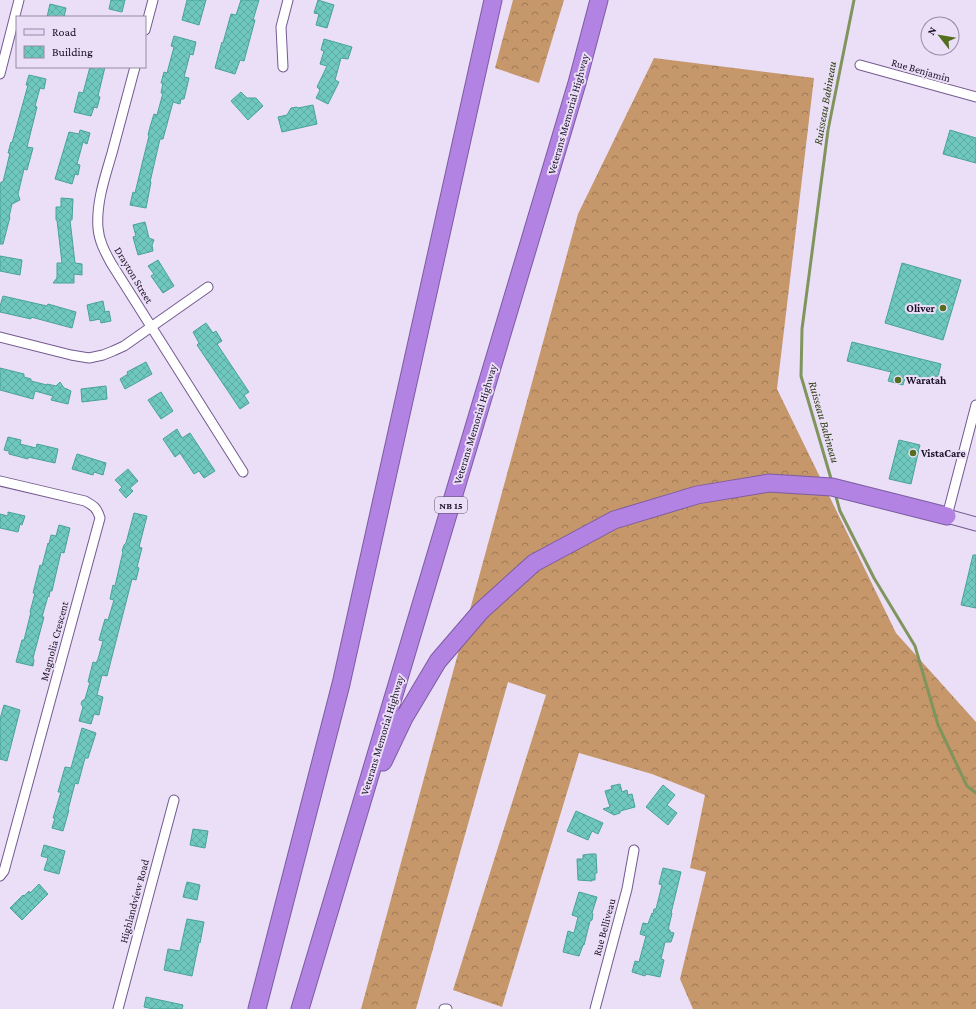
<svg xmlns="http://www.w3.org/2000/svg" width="976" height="1009" viewBox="0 0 976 1009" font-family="'Crimson Pro',serif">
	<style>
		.forest { fill: url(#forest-crowns) }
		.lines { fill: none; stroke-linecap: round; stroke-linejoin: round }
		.stream { stroke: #80955d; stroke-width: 3 }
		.building { fill: url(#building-cross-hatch); stroke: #48a298 }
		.street-casing { stroke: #745a90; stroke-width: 11 }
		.secondary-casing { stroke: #745a90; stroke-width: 15 }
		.highway-casing { stroke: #7d5ba1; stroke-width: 19 }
		.street { stroke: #fff; stroke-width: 9 }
		.secondary { stroke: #e8daf7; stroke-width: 13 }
		.highway { stroke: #b283e3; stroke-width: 17 }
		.poi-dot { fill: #546d1e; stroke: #eadff7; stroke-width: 1.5 }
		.labels { text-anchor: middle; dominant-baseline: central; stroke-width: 4; stroke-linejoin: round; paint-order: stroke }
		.shield { fill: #eadff7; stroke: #594e65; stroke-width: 1 }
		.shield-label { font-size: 10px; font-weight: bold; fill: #1b1026 }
		.street-label { font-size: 11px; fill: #1b1026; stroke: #eadff7 }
		.poi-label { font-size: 11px; font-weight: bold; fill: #1b1026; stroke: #eadff7; text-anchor: start }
		.water-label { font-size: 12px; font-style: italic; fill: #2f3d12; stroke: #eadff7 }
	</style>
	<defs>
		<pattern id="forest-crowns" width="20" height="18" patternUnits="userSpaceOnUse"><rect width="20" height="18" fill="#c5976a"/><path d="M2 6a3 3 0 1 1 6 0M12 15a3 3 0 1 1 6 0" fill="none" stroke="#9f7a57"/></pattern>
		<pattern id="building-cross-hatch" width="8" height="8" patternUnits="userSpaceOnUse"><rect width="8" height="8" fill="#6ec8bd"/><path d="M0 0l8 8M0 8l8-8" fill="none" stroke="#5faba2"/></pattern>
	</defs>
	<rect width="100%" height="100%" fill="#eadff7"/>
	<path class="forest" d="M 513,0 L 564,0 L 539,83 L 495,68 Z
		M 654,58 L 814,78 L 777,389 L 896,633 L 976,722 L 976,1009 L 693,1009 L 680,979 L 706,872 L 690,868 L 705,795 L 652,774 L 579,753 L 502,1007 L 453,990 L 546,695 L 508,682 L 416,1009 L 361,1009 L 578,214 Z"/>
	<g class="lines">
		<path class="stream" d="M 832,482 L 801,376 L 802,329 L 828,130 L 854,0
			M 835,493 L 840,511 L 874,578 L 915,646 L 938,725 L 967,786 L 976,793"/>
	</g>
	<path class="building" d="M 111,0 L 125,0 L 122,12 L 109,9 Z
		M 187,0 L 206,0 L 199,25 L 182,20 Z
		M 241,0 L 259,0 L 253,20 L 255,20 L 244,61 L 240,60 L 235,74 L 215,68 L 222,42 L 223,43 L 231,14 L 236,15 Z
		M 318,0 L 334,5 L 327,28 L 316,25 L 319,14 L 314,13 Z
		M 50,4 L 66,8 L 64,17 L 47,17 Z
		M 174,36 L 196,42 L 193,55 L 190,54 L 184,77 L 189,78 L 184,99 L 181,99 L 180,104 L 173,102 L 163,139 L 160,139 L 150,182 L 151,182 L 146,208 L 130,205 L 133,192 L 135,193 L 143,160 L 149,136 L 148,135 L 150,127 L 154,114 L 157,115 L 163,93 L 161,93 L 163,83 L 161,83 L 164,72 L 167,73 L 174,47 L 171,46 Z
		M 324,39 L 352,47 L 348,59 L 341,58 L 335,80 L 339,82 L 328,104 L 316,98 L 320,90 L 317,87 L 327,66 L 320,64 L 324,51 L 321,50 Z
		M 90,67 L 105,67 L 98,96 L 100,97 L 97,108 L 94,107 L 91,116 L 74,112 L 79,92 L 83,93 Z
		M 29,75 L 46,79 L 44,89 L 40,88 L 35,106 L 37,107 L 27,147 L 33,148 L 27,170 L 24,169 L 18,194 L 20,200 L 12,204 L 9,217 L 10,217 L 3,244 L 0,244 L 0,186 L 1,182 L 3,182 L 10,153 L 8,153 L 11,142 L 12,143 L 28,85 L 26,85 Z
		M 241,92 L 247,98 L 256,98 L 263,106 L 248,120 L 231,101 Z
		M 313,105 L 317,124 L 282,132 L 278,117 L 287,115 L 291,108 L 297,107 L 298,108 Z
		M 80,130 L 90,133 L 87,144 L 83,142 L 77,164 L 80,165 L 78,175 L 75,174 L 72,184 L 55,179 L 69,132 L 79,134 Z
		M 950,130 L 976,138 L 976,163 L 943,154 Z
		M 61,198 L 73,199 L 72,220 L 70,220 L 75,263 L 82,264 L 82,275 L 74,274 L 74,283 L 53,283 L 57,278 L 57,263 L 62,263 L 57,220 L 56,220 L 56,207 L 61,207 Z
		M 145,222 L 149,238 L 154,240 L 152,245 L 153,251 L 138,255 L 133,237 L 136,236 L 133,225 Z
		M 0,256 L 22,260 L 20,275 L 0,271 Z
		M 158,260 L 174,286 L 163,293 L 151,276 L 154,274 L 148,266 Z
		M 902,263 L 961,280 L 943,340 L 885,323 Z
		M 3,296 L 47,306 L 48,304 L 76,312 L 72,328 L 31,317 L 31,319 L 0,312 L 0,306 Z
		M 103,301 L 105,312 L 109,311 L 111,321 L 101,323 L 100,319 L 90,321 L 87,305 Z
		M 206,323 L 213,333 L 216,331 L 222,341 L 217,344 L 249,392 L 244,395 L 249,403 L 240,409 L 197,345 L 199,343 L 193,332 Z
		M 852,342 L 941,364 L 936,385 L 905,378 L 903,385 L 888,381 L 891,372 L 847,361 Z
		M 146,362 L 152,374 L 125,389 L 120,379 L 128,374 L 127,372 Z
		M 0,368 L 24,374 L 24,377 L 31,379 L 31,381 L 47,385 L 47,384 L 56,386 L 60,382 L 64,388 L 67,389 L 71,391 L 68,404 L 51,400 L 53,396 L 35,391 L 33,399 L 0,390 Z
		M 106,386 L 107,399 L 82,402 L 81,389 Z
		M 161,392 L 173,411 L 161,419 L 148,400 Z
		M 177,429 L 182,438 L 190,433 L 215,471 L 204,478 L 199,471 L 194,474 L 180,453 L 175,457 L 163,439 Z
		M 8,437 L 21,440 L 20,444 L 36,448 L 37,444 L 58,449 L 55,463 L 28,457 L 28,459 L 9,454 L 9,451 L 4,450 Z
		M 899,440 L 920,445 L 911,484 L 889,479 Z
		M 77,454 L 106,463 L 103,475 L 94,472 L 93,475 L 72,469 Z
		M 128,469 L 138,481 L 130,488 L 133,491 L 126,498 L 119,490 L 122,487 L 115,480 Z
		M 8,512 L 25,516 L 22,525 L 20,524 L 18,532 L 0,528 L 0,514 L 8,516 Z
		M 134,513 L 147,516 L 139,547 L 142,548 L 137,567 L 139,568 L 136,580 L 132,579 L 107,676 L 102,675 L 97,695 L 103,697 L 99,715 L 94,714 L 91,724 L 79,721 L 83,707 L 81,704 L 82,701 L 85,699 L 90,682 L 88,682 L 93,662 L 96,663 L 98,659 L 103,641 L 99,640 L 105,619 L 108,620 L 114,600 L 110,599 L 113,585 L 115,586 L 121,560 L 123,552 L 122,551 L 124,545 L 126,543 Z
		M 59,525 L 70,528 L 64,553 L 61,552 L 52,591 L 50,591 L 49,597 L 48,596 L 42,617 L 44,617 L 33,658 L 34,660 L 33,666 L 16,662 L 22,640 L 24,640 L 31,612 L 30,612 L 35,593 L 33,593 L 40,565 L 42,566 L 48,543 L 49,544 L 51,535 L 56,536 Z
		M 973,555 L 976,555 L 976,608 L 961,605 Z
		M 4,705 L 20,710 L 7,761 L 0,759 L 0,719 Z
		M 82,728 L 96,733 L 88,758 L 85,758 L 78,784 L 75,783 L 68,810 L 69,810 L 63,831 L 52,828 L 55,818 L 53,818 L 61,792 L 58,792 L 65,767 L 71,768 Z
		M 620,784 L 622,792 L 627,790 L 628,795 L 632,794 L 635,807 L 620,811 L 620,813 L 614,815 L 603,809 L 610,807 L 605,791 L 612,789 L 611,786 Z
		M 663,785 L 675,795 L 667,805 L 677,813 L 668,825 L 646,807 Z
		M 576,811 L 603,823 L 598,834 L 592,831 L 588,840 L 567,831 Z
		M 193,829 L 208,831 L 205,848 L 190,845 Z
		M 44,845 L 65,851 L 59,874 L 44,870 L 48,858 L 41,856 Z
		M 590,854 L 596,854 L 597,873 L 595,873 L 595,880 L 592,880 L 592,881 L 578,880 L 577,859 L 583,859 L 583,855 Z
		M 663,868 L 681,872 L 671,913 L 672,913 L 668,930 L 670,930 L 670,932 L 674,933 L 671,942 L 665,942 L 661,959 L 664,960 L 660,977 L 646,974 L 645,976 L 632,972 L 635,961 L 639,962 L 646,936 L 640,934 L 643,923 L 648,924 L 652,913 L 653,914 L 654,909 L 656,909 L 662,885 L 659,884 Z
		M 187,882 L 200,885 L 197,900 L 183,897 Z
		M 39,884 L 48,894 L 22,920 L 10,908 L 23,895 L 24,896 L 29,891 L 30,893 Z
		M 579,892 L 597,897 L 592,913 L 593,914 L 592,920 L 590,921 L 584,945 L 583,945 L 579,956 L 563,952 L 568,931 L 574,933 L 578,917 L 572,915 Z
		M 187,919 L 204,922 L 200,943 L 199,942 L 192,976 L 164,970 L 168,949 L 180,951 Z
		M 146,997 L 183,1005 L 182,1009 L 153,1009 L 144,1007 Z"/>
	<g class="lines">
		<g class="street-casing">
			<path id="street" d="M 145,30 L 153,0
				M 860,65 L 976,97
				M 135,67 C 127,96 120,124 112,153 C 105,177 96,203 98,228 C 99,241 105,252 111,263 L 243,472
				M 283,67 L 281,27 L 288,0
				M 0,74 L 19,0
				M 0,337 L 71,355 L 89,358 L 103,355 L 113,351 L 124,346 L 208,287
				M 0,481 L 85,501 C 94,506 97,508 100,518 L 4,871 L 0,876
				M 947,516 L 976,405
				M 118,1009 L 174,800
				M 444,1009 L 447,1009
				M 595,1009 L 627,889 L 634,850"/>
		</g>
		<g class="secondary-casing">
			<path id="secondary" d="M 947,516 L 976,524"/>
		</g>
		<g class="highway-casing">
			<path id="highway" d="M 383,762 L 404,718 L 438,661 L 481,611 L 534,563 L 614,520 L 697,495 L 769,483 L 832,487 L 947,516
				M 257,1009 L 341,684 L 493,0
				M 300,1009 L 577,83 L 599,0"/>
		</g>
		<use href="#street" class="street"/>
		<use href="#secondary" class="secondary"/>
		<use href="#highway" class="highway"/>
	</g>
	<g class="poi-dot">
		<circle cx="943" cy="308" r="4"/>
		<circle cx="898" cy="380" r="4"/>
		<circle cx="913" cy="453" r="4"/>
	</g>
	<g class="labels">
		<rect class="shield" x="435" y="497" width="32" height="16" rx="3"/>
		<g class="shield-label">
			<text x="451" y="505">NB 15</text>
		</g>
		<g class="street-label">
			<text transform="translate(921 70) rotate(16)">Rue Benjamin</text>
			<text transform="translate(568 114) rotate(-74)">Veterans Memorial Highway</text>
			<text transform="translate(134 275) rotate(59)">Drayton Street</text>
			<text transform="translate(475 424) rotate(-73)">Veterans Memorial Highway</text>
			<text transform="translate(54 641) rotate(-75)">Magnolia Crescent</text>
			<text transform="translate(382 735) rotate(-73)">Veterans Memorial Highway</text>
			<text transform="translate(134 901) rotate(-75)">Highlandview Road</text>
			<text transform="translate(604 927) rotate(-75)">Rue Belliveau</text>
		</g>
		<g class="poi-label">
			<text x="935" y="308" text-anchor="end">Oliver</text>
			<text x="906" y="380">Waratah</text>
			<text x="921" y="453">VistaCare</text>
		</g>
		<g class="water-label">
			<text transform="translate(825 103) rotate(-80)">Ruisseau Babineau</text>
			<text transform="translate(824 422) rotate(74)">Ruisseau Babineau</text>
		</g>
	</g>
	<rect x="16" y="16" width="130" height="52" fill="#eadff7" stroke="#978ca3"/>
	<rect x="24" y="29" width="20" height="6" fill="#e8daf7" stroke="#978ca3"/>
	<text x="52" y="36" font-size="12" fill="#1b1026">Road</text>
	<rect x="24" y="46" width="20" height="12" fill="url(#building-cross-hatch)" stroke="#978ca3"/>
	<text x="52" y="56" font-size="12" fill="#1b1026">Building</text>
	<g transform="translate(940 36) rotate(301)"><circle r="19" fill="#eadff7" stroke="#978ca3"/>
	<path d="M0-3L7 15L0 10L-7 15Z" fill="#546d1e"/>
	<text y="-6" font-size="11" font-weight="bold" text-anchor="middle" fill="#1b1026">N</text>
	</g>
</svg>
